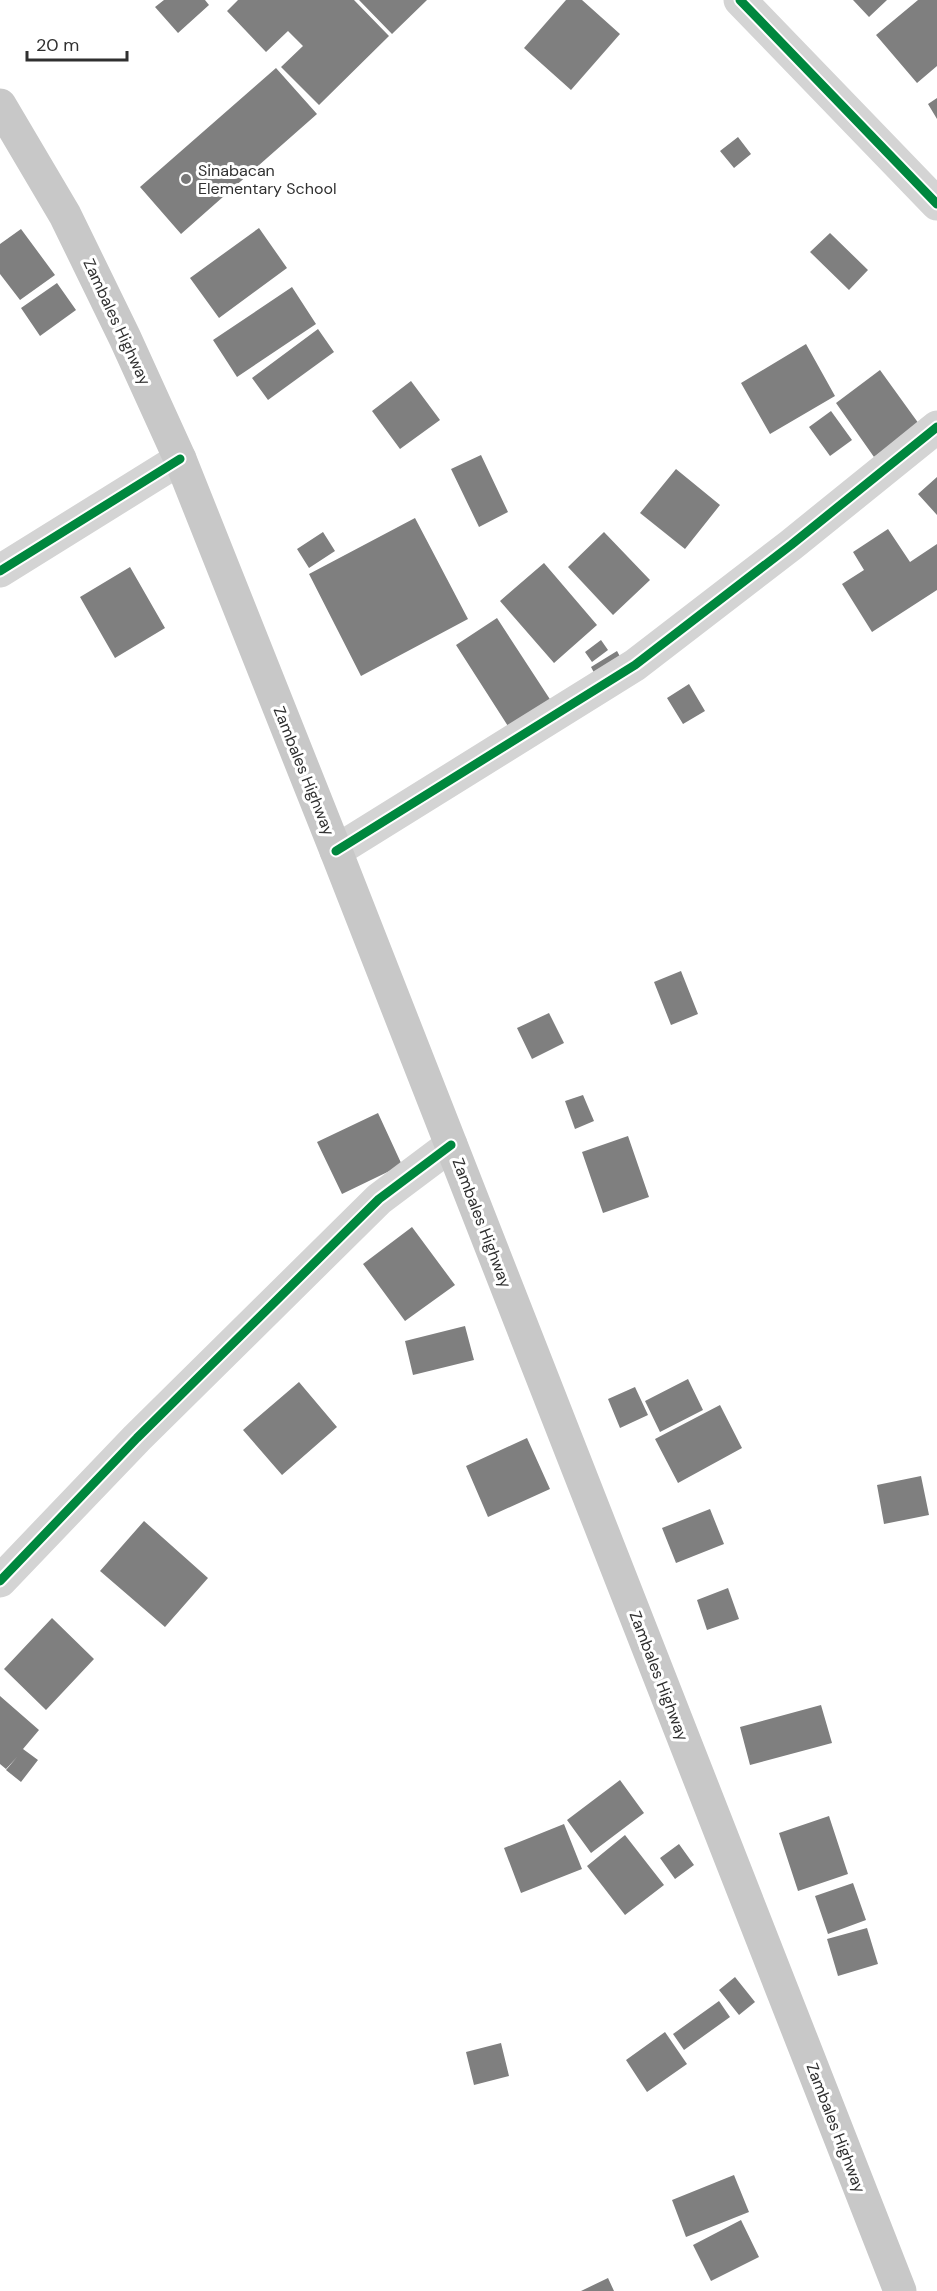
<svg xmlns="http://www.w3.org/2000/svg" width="937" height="2291" viewBox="0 0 937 2291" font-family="'DM Sans',sans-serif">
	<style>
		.building { fill: #7f7f7f }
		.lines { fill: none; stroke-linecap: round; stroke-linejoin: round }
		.minor { stroke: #d4d4d4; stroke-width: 33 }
		.major { stroke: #c8c8c8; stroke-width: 33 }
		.cycleway-casing { stroke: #fff; stroke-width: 13 }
		.cycleway { stroke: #00873e; stroke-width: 9 }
		.poi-dot { fill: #787878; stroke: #fff; stroke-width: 2 }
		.labels { text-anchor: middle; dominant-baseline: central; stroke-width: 6; stroke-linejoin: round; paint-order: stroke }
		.poi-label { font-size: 16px; fill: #303030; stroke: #fff; text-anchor: start }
		.street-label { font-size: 16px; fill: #303030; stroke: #fff }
	</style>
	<rect width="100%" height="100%" fill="#fff"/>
	<path class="building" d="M 164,0 L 205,0 L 209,5 L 178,33 L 155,7 Z
		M 238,0 L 354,0 L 389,36 L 319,105 L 281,67 L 303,46 L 288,31 L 266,52 L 227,11 Z
		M 359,0 L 427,0 L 392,34 Z
		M 566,0 L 582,0 L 620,34 L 571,90 L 524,48 Z
		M 853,0 L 887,0 L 869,17 Z
		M 918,0 L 937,0 L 937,66 L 917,83 L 876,35 Z
		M 276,68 L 317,114 L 181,234 L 140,187 Z
		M 937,98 L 937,119 L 928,104 Z
		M 738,137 L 751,154 L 734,168 L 720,151 Z
		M 259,228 L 287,268 L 219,318 L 190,278 Z
		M 21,229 L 55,275 L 20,300 L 0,274 L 0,244 Z
		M 830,233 L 868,270 L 849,290 L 810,252 Z
		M 57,283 L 76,310 L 40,336 L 21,308 Z
		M 292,287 L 316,324 L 237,377 L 213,340 Z
		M 318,329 L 334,352 L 268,400 L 252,378 Z
		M 806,344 L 835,396 L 770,434 L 741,383 Z
		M 880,370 L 919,424 L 874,457 L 836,403 Z
		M 411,381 L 440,420 L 400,449 L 372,411 Z
		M 831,411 L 852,440 L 830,456 L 809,427 Z
		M 481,455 L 508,512 L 479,527 L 451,469 Z
		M 676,469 L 720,505 L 685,549 L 640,513 Z
		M 937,477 L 937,515 L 918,494 Z
		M 415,518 L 468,619 L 361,676 L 309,574 Z
		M 888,529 L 910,562 L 937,544 L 937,590 L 872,632 L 842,584 L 864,570 L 853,552 Z
		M 323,532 L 335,551 L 309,568 L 297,549 Z
		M 604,532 L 650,580 L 613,615 L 568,567 Z
		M 544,563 L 597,625 L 554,663 L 500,601 Z
		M 130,567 L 165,628 L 115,658 L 80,597 Z
		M 497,618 L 555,707 L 513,734 L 456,645 Z
		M 601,640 L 608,650 L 592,662 L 585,652 Z
		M 617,651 L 625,666 L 599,682 L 591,667 Z
		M 689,684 L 705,711 L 683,724 L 667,698 Z
		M 681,971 L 698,1014 L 671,1025 L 654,982 Z
		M 549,1013 L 564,1043 L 532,1059 L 517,1028 Z
		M 583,1095 L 594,1121 L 575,1129 L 565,1101 Z
		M 378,1113 L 402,1165 L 342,1194 L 317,1142 Z
		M 628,1136 L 649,1197 L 603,1213 L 582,1152 Z
		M 412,1227 L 455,1285 L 405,1321 L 363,1264 Z
		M 465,1326 L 474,1360 L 413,1375 L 405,1341 Z
		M 688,1379 L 703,1410 L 660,1432 L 645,1401 Z
		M 299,1382 L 337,1427 L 282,1475 L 243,1430 Z
		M 635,1387 L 648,1415 L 620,1428 L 608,1399 Z
		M 720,1405 L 742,1448 L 678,1483 L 655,1439 Z
		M 527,1438 L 550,1489 L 488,1517 L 466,1466 Z
		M 921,1476 L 929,1515 L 884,1524 L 877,1485 Z
		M 710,1509 L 724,1544 L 676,1563 L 662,1528 Z
		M 144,1521 L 208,1578 L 165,1627 L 100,1571 Z
		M 728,1588 L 739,1619 L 707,1630 L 697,1600 Z
		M 52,1618 L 94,1659 L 46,1710 L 4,1669 Z
		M 0,1696 L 39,1730 L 23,1749 L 38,1760 L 21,1782 L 6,1770 L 17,1757 L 6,1769 L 0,1764 Z
		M 821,1705 L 832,1743 L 750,1765 L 740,1727 Z
		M 620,1780 L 644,1813 L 591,1853 L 567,1820 Z
		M 829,1816 L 848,1874 L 798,1891 L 779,1833 Z
		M 564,1824 L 582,1869 L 521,1893 L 504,1848 Z
		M 625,1835 L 664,1885 L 625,1915 L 587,1866 Z
		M 679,1844 L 694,1865 L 675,1879 L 660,1858 Z
		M 853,1883 L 866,1920 L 828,1934 L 815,1896 Z
		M 867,1928 L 878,1964 L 838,1976 L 827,1939 Z
		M 735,1977 L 755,2002 L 739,2015 L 719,1990 Z
		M 719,2001 L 730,2017 L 684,2050 L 673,2034 Z
		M 665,2032 L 687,2064 L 647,2092 L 626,2060 Z
		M 501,2043 L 509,2076 L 474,2085 L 466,2052 Z
		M 734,2175 L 749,2212 L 686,2237 L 672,2200 Z
		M 741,2220 L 759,2257 L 711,2281 L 693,2245 Z
		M 608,2278 L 614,2291 L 581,2291 Z"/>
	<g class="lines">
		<path class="minor" d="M 740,0 L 937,204
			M 0,571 L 180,459
			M 336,851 L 635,665 L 791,545 L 937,427
			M 0,1581 L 137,1438 L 379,1199 L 451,1145"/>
		<path class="major" d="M 0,105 L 65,215 L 125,338 L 180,459 L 336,851 L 900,2291"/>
		<g class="cycleway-casing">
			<path id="cycleway" d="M 740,0 L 937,204
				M 0,571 L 180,459
				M 336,851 L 635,665 L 791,545 L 937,427
				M 0,1581 L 137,1438 L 379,1199 L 451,1145"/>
		</g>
		<use href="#cycleway" class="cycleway"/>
	</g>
	<circle class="poi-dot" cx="186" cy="179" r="6"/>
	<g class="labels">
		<g class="poi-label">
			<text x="198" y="170">Sinabacan<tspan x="198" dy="18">Elementary School</tspan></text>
		</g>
		<g class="street-label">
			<text transform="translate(117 322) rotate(65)">Zambales Highway</text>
			<text transform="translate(304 771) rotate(68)">Zambales Highway</text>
			<text transform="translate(482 1223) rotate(69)">Zambales Highway</text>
			<text transform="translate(659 1676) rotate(69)">Zambales Highway</text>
			<text transform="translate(836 2128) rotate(69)">Zambales Highway</text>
		</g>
	</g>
	<path d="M27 51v9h100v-9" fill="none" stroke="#303030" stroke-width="3"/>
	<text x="36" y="51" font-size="18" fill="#303030" stroke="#ffffff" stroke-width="4.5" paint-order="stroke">20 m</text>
</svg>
